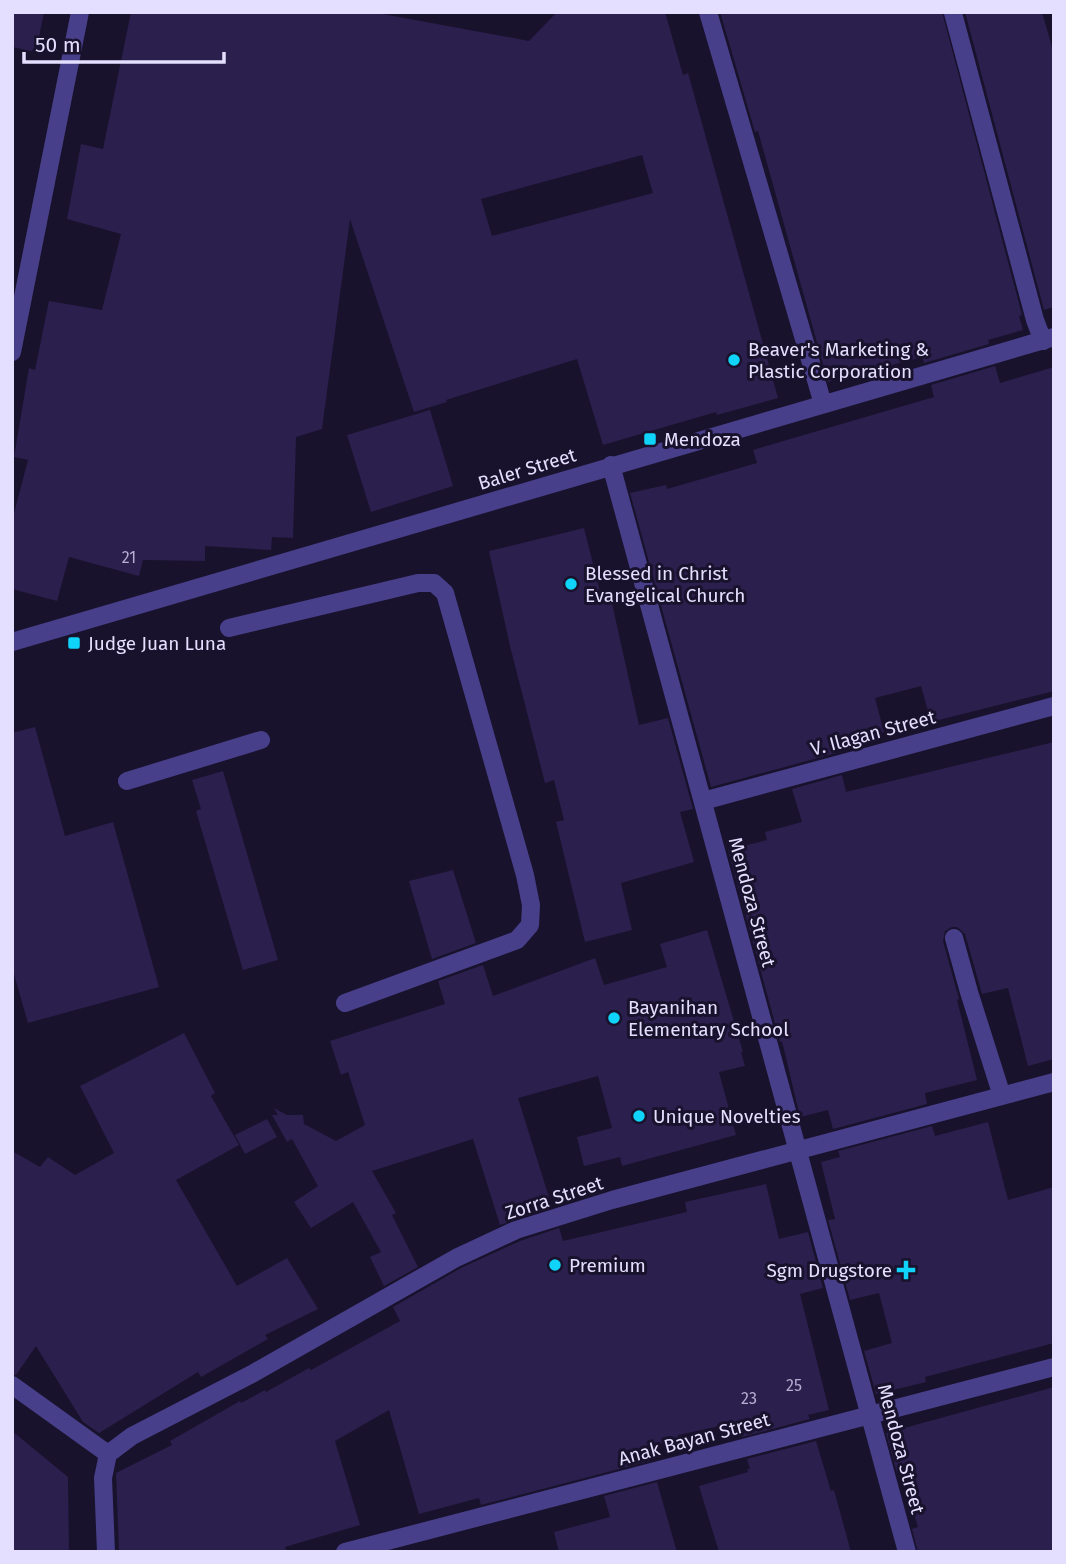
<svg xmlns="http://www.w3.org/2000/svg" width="1066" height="1564" viewBox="0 0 1066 1564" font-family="'Fira Sans',sans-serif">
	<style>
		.building { fill: #2b1f4d; fill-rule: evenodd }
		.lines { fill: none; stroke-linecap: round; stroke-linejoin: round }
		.minor { stroke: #473f8a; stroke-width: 18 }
		.poi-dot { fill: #10d3f9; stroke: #19122c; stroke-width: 2.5 }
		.labels { text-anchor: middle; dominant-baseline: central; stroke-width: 6; stroke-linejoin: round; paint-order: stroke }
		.number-label { font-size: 16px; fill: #b6afd2 }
		.poi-label { font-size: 19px; fill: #e4dffe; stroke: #19122c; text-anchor: start }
		.street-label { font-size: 19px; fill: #e4dffe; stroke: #19122c }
	</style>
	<rect width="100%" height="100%" fill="#19122c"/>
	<path class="building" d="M 12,12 L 44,12 L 36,52 L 12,47 Z
		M 131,12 L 372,12 L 529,41 L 557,12 L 665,12 L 683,75 L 688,73 L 778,398 L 717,415 L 716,412 L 603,445 L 577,359 L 446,400 L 447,402 L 414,412 L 350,219 L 322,429 L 296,437 L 293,538 L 272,537 L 271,550 L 205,546 L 205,561 L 143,560 L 139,576 L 69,557 L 57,601 L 12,589 L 12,521 L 28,460 L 14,457 L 29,368 L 35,370 L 49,301 L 102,310 L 121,234 L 67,219 L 81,144 L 103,149 ZM 642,155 L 653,193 L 492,236 L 481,199 Z
		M 720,12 L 942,12 L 1022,315 L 1019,316 L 1023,330 L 988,340 L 989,344 L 924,363 L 922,357 L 828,382 L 758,131 L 755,132 Z
		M 965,12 L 1042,12 L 1054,54 L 1054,307 L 1044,310 Z
		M 995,366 L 1000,383 L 1054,367 L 1054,691 L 931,722 L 921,686 L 875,698 L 884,732 L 834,745 L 836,753 L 711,787 L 630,493 L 666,485 L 667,489 L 757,463 L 753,450 L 934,397 L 931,385 Z
		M 430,410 L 453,486 L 371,512 L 347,435 Z
		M 584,528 L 600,592 L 609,590 L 639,725 L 668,718 L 693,809 L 680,812 L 694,862 L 621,883 L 632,930 L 585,942 L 556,822 L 564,820 L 554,780 L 545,783 L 510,646 L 489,551 Z
		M 35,727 L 65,836 L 113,822 L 159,987 L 28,1023 L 12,967 L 12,733 Z
		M 1054,742 L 1054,1059 L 1028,1066 L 1008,988 L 982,994 L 965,934 L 957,927 L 952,927 L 945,931 L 943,941 L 959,999 L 957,1000 L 977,1080 L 925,1093 L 927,1104 L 833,1129 L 828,1110 L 800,1117 L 782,1041 L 780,1042 L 728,850 L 767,840 L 765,832 L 802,822 L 792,789 L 842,775 L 846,792 Z
		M 223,771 L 278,960 L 243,970 L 196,811 L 201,809 L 192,780 Z
		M 453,870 L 476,943 L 432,959 L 409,881 Z
		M 707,930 L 743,1052 L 741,1052 L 745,1066 L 719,1072 L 736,1135 L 622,1166 L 620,1157 L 584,1166 L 577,1137 L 612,1128 L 598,1076 L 518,1098 L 552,1207 L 500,1225 L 473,1139 L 372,1171 L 396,1213 L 392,1215 L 418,1267 L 384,1286 L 370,1257 L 381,1252 L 353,1202 L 311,1228 L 294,1202 L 318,1186 L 292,1139 L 287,1142 L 272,1115 L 278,1115 L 274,1108 L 287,1115 L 303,1115 L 304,1124 L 336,1141 L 365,1125 L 348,1072 L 341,1075 L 330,1041 L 445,1004 L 438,981 L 483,965 L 493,996 L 595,958 L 604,985 L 667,967 L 660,944 Z
		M 184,1033 L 215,1093 L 211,1096 L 239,1145 L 176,1180 L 237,1286 L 287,1258 L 318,1309 L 265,1335 L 268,1339 L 201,1377 L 198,1372 L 99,1433 L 83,1422 L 36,1346 L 16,1375 L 12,1374 L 12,1151 L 40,1167 L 48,1157 L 75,1175 L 114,1153 L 80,1086 Z
		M 267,1119 L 277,1137 L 245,1154 L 235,1135 Z
		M 988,1122 L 1008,1200 L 1054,1187 L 1054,1343 L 925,1377 L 926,1382 L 876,1394 L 864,1351 L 892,1343 L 879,1293 L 850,1300 L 828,1220 L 835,1219 L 821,1162 L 840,1157 L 838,1151 L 932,1126 L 935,1136 Z
		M 766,1184 L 779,1239 L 808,1232 L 823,1288 L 800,1294 L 829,1410 L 808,1415 L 810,1419 L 742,1437 L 739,1422 L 678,1435 L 679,1439 L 646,1447 L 650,1461 L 481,1505 L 479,1498 L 419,1514 L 389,1410 L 335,1441 L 360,1525 L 285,1547 L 287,1552 L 119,1552 L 116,1473 L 172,1445 L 170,1441 L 240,1401 L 241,1403 L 265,1390 L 266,1392 L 309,1368 L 311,1370 L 400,1321 L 393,1307 L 461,1268 L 520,1241 L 559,1228 L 563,1241 L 687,1212 L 685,1202 Z
		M 1054,1387 L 1054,1552 L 918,1552 L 912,1529 L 918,1527 L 901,1472 L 897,1473 L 886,1433 Z
		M 12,1431 L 68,1477 L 69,1552 L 12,1552 Z
		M 816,1441 L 831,1491 L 834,1490 L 851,1552 L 719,1552 L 699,1486 L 748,1472 L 747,1469 L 750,1469 L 747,1459 Z
		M 657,1482 L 677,1552 L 559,1552 L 554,1532 L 610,1517 L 604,1496 Z"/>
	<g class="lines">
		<path class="minor" d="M 708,12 L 823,404
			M 953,13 L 1035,320 L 1043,341
			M 12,352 L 80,12
			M 611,465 L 907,1552
			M 229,628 L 418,583 L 434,583 L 445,593 L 525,875 L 531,905 L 530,925 L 517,940 L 345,1003
			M 12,642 L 1054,337
			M 127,781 L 261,740
			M 703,801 L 1054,706
			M 954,938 L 969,992 L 1002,1096
			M 12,1385 L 108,1454 L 103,1478 L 106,1552
			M 108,1454 L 132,1436 L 252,1374 L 456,1258 L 516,1230 L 612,1200 L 1054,1082
			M 345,1552 L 1054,1367"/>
	</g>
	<g class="poi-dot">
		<circle cx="734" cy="360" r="7"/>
		<rect x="643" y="432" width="14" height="14" rx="3.5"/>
		<circle cx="571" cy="584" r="7"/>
		<rect x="67" y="636" width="14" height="14" rx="3.5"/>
		<circle cx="614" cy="1018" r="7"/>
		<circle cx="639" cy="1116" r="7"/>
		<circle cx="555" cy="1265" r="7"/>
		<path d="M902.5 1259.5h7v7h7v7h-7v7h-7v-7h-7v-7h7z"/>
	</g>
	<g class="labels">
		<g class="number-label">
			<text x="129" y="557">21</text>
			<text x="794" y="1385">25</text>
			<text x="749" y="1398">23</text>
		</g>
		<g class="poi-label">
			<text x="748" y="349">Beaver's Marketing &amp;<tspan x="748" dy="22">Plastic Corporation</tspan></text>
			<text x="664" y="439">Mendoza</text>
			<text x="585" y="573">Blessed in Christ<tspan x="585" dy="22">Evangelical Church</tspan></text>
			<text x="88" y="643">Judge Juan Luna</text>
			<text x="628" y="1007">Bayanihan<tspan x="628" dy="22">Elementary School</tspan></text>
			<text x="653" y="1116">Unique Novelties</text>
			<text x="569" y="1265">Premium</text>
			<text x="892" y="1270" text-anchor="end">Sgm Drugstore</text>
		</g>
		<g class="street-label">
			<text transform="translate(527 469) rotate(-17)">Baler Street</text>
			<text transform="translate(873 733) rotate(-15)">V. Ilagan Street</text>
			<text transform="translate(752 902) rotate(75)">Mendoza Street</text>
			<text transform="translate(554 1198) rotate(-18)">Zorra Street</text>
			<text transform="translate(694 1439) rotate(-15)">Anak Bayan Street</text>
			<text transform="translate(901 1449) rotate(75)">Mendoza Street</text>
		</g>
	</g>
	<rect width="1066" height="1564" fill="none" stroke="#e4dffe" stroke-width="28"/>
	<path d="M24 52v10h200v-10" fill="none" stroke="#e4dffe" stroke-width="3.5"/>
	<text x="35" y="52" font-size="21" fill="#e4dffe" stroke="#19122c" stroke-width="5" paint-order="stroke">50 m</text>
</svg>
